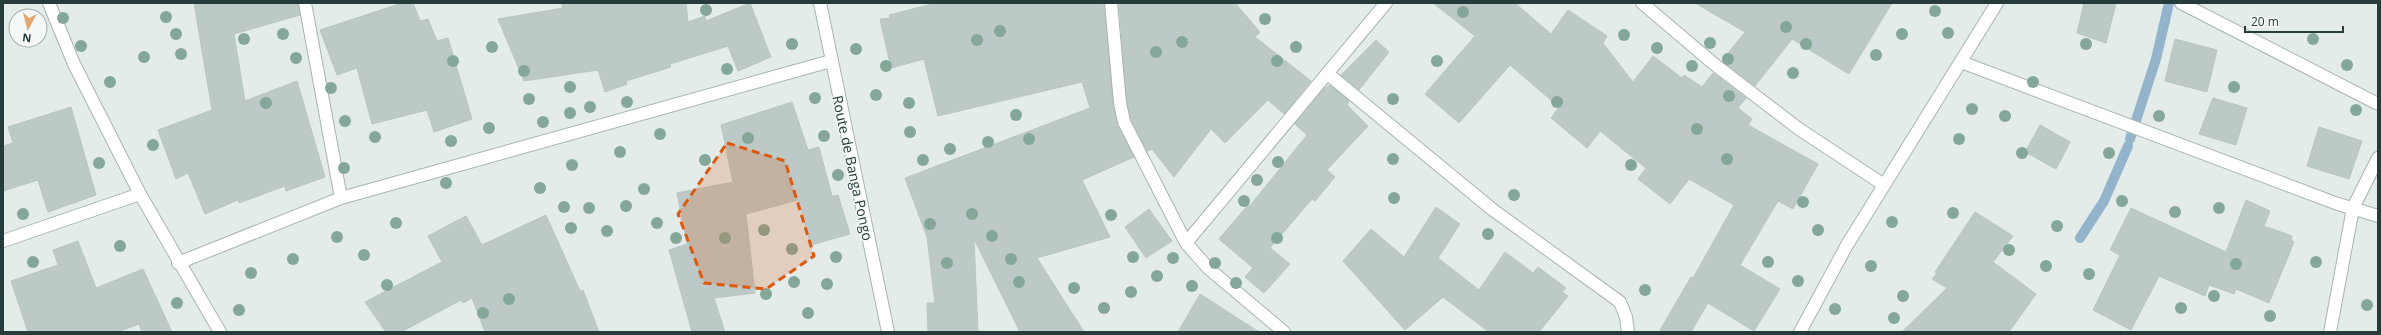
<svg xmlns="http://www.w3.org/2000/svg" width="2381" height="335" viewBox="0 0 2381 335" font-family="'Open Sans',sans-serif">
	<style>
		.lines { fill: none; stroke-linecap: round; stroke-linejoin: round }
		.stream { stroke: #93b4ca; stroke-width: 10 }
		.building { fill: #bdc9c7; stroke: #b7c5c3 }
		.street-casing { stroke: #a7b4b2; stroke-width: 14 }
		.street { stroke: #fff; stroke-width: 12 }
		.tree { fill: #84a79a }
		.marked { fill: #de580e; fill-opacity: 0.2; stroke: #de580e; stroke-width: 3; stroke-dasharray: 8 5; stroke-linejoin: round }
		.labels { text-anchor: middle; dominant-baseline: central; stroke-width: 3; stroke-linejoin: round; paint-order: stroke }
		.street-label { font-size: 14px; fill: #263c3b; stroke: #f4f9f8 }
	</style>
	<rect width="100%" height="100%" fill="#e4ecea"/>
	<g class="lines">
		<path class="stream" d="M 2130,139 L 2156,59 L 2169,3
			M 2080,238 L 2104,201 L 2128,146"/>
	</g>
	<path class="building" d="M 194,3 L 298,3 L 300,15 L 234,34 L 245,101 L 297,81 L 325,177 L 286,191 L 285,186 L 239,203 L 238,200 L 205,214 L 188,173 L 176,179 L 158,130 L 212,110 Z
		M 402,3 L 413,3 L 420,21 L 428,19 L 437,41 L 448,38 L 472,119 L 434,132 L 427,110 L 372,124 L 357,68 L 337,75 L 320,30 Z
		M 561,3 L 686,3 L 688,22 L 705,16 L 706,21 L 750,3 L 771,57 L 738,71 L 728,46 L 670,64 L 671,67 L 626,81 L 627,84 L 605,92 L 598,70 L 524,81 L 498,19 L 563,8 Z
		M 936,3 L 1104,3 L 1113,105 L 1117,125 L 1134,157 L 1082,180 L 1110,237 L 1037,258 L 1084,332 L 1020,332 L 974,239 L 978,332 L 928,332 L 927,303 L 935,303 L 927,237 L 905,178 L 1090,108 L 1082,82 L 938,116 L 924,59 L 891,68 L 880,19 L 890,18 L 889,15 Z
		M 1119,3 L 1235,3 L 1260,32 L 1255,37 L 1311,81 L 1284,114 L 1268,100 L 1225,143 L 1211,129 L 1174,177 L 1152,149 L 1147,151 L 1131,119 L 1127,102 Z
		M 1433,3 L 1515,3 L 1551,34 L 1568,10 L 1607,36 L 1603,43 L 1633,82 L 1653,56 L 1682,78 L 1684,75 L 1702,87 L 1713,73 L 1746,98 L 1738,108 L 1752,119 L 1748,125 L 1818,164 L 1793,209 L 1778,201 L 1740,265 L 1780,289 L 1754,331 L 1708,303 L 1691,332 L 1659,332 L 1691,277 L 1693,278 L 1734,205 L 1689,179 L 1670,204 L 1638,179 L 1646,168 L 1600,131 L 1587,148 L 1551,118 L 1559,107 L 1510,65 L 1459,123 L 1425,94 L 1475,36 Z
		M 1695,3 L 1892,3 L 1849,74 L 1792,39 L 1755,86 L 1722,61 L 1745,32 Z
		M 2084,3 L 2116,3 L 2106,43 L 2077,33 Z
		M 2175,39 L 2217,50 L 2207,92 L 2165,81 Z
		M 1376,40 L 1389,52 L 1359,90 L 1341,75 Z
		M 1330,85 L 1349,101 L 1347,105 L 1368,126 L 1327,170 L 1335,177 L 1315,201 L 1312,199 L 1270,248 L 1290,264 L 1264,293 L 1245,277 L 1253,268 L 1219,239 L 1248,205 L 1249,207 L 1307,135 L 1295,124 L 1323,90 Z
		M 2213,98 L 2247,108 L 2236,145 L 2199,134 Z
		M 792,102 L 808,150 L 819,147 L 832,196 L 838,195 L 850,234 L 811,245 L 798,200 L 746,214 L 755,293 L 714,298 L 725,332 L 692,332 L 669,250 L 687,244 L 677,193 L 733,182 L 721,125 Z
		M 71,107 L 96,195 L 48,212 L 38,180 L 3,191 L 3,146 L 13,143 L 8,127 Z
		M 2040,125 L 2070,142 L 2056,169 L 2025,152 Z
		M 2319,127 L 2362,141 L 2349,179 L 2307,166 Z
		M 2246,200 L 2270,211 L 2264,226 L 2292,236 L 2291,240 L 2294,242 L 2269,303 L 2236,289 L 2234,294 L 2209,285 L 2205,296 L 2159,276 L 2131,330 L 2093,310 L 2120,255 L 2110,250 L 2131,208 L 2226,252 Z
		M 1436,207 L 1460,224 L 1438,258 L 1479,290 L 1505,252 L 1533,273 L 1538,267 L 1566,288 L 1562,292 L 1568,296 L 1539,332 L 1489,332 L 1443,297 L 1405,330 L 1343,261 L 1371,229 L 1404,257 Z
		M 1149,209 L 1172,241 L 1146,258 L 1125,227 Z
		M 1975,212 L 2013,236 L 1993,262 L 2036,294 L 2009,332 L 1902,332 L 1947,288 L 1932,279 L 1937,273 L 1935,272 Z
		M 546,215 L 580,291 L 583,290 L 599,332 L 485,332 L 472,298 L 463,303 L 461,300 L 401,332 L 386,332 L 365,302 L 442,262 L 428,236 L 466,216 L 482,245 Z
		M 78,241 L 96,288 L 143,269 L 172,332 L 142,332 L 139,324 L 117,332 L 28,332 L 11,281 L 58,265 L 53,250 Z
		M 1200,294 L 1259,332 L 1178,332 Z"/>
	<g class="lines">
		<g class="street-casing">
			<path id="street" d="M 49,3 L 74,64 L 140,194 L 220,332
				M 305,3 L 341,198
				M 820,3 L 888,332
				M 1111,3 L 1120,103 L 1124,122 L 1186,243 L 1208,268 L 1284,332
				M 1642,3 L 1714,64 L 1799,129 L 1884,185
				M 2181,3 L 2378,104
				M 1961,62 L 2335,203 L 2378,216
				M 1328,74 L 1493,210 L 1620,302 L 1626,317 L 1628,332
				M 3,241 L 140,194
				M 1186,243 L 1386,3
				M 178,263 L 341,198 L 831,61
				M 1800,332 L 1847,245 L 1997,3
				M 2330,332 L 2353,208 L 2378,158"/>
		</g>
		<use href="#street" class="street"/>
	</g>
	<g class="tree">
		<circle cx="706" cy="10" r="6"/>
		<circle cx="1935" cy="11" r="6"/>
		<circle cx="1463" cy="12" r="6"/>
		<circle cx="166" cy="17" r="6"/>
		<circle cx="63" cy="18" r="6"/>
		<circle cx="1265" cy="19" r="6"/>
		<circle cx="1786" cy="27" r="6"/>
		<circle cx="1000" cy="31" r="6"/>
		<circle cx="1948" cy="33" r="6"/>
		<circle cx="176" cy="34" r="6"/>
		<circle cx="283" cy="34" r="6"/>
		<circle cx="1902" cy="34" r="6"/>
		<circle cx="1624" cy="35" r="6"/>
		<circle cx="244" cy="39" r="6"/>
		<circle cx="2313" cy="39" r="6"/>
		<circle cx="977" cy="40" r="6"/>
		<circle cx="1182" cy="42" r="6"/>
		<circle cx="1710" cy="43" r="6"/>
		<circle cx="792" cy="44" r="6"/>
		<circle cx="1806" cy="44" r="6"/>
		<circle cx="2086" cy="44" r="6"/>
		<circle cx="81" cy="46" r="6"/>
		<circle cx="492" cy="47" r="6"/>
		<circle cx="1296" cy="47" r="6"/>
		<circle cx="1657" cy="48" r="6"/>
		<circle cx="856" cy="49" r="6"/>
		<circle cx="1156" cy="52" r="6"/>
		<circle cx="181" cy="54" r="6"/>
		<circle cx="1876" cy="55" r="6"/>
		<circle cx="144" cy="57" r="6"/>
		<circle cx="296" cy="58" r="6"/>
		<circle cx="1728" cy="59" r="6"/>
		<circle cx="453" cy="61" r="6"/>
		<circle cx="1277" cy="61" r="6"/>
		<circle cx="1437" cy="61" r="6"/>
		<circle cx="2347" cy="65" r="6"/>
		<circle cx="886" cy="66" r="6"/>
		<circle cx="1692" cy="66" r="6"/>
		<circle cx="727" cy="69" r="6"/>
		<circle cx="524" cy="71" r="6"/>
		<circle cx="1793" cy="73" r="6"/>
		<circle cx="110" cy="82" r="6"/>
		<circle cx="2033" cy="82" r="6"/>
		<circle cx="570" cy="87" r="6"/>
		<circle cx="2234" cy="87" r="6"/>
		<circle cx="331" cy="88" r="6"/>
		<circle cx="876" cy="95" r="6"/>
		<circle cx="1729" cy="96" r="6"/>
		<circle cx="815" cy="98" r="6"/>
		<circle cx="529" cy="99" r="6"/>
		<circle cx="1393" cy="99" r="6"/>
		<circle cx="627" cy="102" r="6"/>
		<circle cx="1557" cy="102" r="6"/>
		<circle cx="266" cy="103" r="6"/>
		<circle cx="909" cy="103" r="6"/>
		<circle cx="590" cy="107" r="6"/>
		<circle cx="1972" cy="109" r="6"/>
		<circle cx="2356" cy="110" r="6"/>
		<circle cx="570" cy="113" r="6"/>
		<circle cx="1016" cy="115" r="6"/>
		<circle cx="2005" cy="116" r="6"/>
		<circle cx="2159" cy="116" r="6"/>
		<circle cx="345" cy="121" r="6"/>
		<circle cx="543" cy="122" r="6"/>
		<circle cx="489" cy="128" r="6"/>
		<circle cx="1697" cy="129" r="6"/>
		<circle cx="910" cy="132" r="6"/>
		<circle cx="660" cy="134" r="6"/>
		<circle cx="824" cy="136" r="6"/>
		<circle cx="375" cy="137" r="6"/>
		<circle cx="748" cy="138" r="6"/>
		<circle cx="1029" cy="139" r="6"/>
		<circle cx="1959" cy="139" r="6"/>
		<circle cx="451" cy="141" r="6"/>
		<circle cx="988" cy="142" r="6"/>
		<circle cx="153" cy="145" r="6"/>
		<circle cx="950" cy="149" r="6"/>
		<circle cx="620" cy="152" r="6"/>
		<circle cx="2022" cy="153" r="6"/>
		<circle cx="2109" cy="153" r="6"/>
		<circle cx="1393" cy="159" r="6"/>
		<circle cx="1727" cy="159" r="6"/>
		<circle cx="705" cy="160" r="6"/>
		<circle cx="923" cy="160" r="6"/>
		<circle cx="1278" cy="162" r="6"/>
		<circle cx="99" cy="163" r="6"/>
		<circle cx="572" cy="165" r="6"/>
		<circle cx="1631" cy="165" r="6"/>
		<circle cx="344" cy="168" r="6"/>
		<circle cx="838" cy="175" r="6"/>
		<circle cx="1257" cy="180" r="6"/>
		<circle cx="446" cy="183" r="6"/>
		<circle cx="540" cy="188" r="6"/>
		<circle cx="644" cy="189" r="6"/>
		<circle cx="1514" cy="195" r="6"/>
		<circle cx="1394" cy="198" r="6"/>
		<circle cx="1244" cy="201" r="6"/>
		<circle cx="2122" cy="201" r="6"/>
		<circle cx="1803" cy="202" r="6"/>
		<circle cx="626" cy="206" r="6"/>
		<circle cx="564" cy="207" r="6"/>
		<circle cx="589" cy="208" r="6"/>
		<circle cx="2219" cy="208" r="6"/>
		<circle cx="2175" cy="212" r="6"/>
		<circle cx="1953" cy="213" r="6"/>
		<circle cx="23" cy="214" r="6"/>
		<circle cx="972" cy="214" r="6"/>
		<circle cx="1111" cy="215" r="6"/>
		<circle cx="1892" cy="222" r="6"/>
		<circle cx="396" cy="223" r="6"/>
		<circle cx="657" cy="223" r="6"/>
		<circle cx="930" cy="224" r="6"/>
		<circle cx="2057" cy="226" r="6"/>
		<circle cx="571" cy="228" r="6"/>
		<circle cx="764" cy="230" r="6"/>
		<circle cx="1818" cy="230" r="6"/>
		<circle cx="607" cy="231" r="6"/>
		<circle cx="1488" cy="234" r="6"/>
		<circle cx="992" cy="236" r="6"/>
		<circle cx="337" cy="237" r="6"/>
		<circle cx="676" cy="238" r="6"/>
		<circle cx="725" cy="238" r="6"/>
		<circle cx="1277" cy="238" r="6"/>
		<circle cx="120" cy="246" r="6"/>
		<circle cx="792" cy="249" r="6"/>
		<circle cx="2009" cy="250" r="6"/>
		<circle cx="364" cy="255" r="6"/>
		<circle cx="836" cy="257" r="6"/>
		<circle cx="1133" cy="257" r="6"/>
		<circle cx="1173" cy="258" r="6"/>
		<circle cx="293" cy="259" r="6"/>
		<circle cx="1011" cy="259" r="6"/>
		<circle cx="33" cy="262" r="6"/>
		<circle cx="1768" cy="262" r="6"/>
		<circle cx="2316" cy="262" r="6"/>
		<circle cx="947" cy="263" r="6"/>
		<circle cx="1215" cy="263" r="6"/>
		<circle cx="2236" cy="264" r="6"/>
		<circle cx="1871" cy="266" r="6"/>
		<circle cx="2046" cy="266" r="6"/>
		<circle cx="251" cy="273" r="6"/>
		<circle cx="2089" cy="274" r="6"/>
		<circle cx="1157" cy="276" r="6"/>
		<circle cx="1798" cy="281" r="6"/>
		<circle cx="794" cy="282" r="6"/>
		<circle cx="1019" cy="282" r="6"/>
		<circle cx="1236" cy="283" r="6"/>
		<circle cx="827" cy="284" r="6"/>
		<circle cx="387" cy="285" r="6"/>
		<circle cx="1192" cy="286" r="6"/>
		<circle cx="1074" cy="288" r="6"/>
		<circle cx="1645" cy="290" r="6"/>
		<circle cx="1131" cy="292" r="6"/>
		<circle cx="766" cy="294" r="6"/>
		<circle cx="1903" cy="296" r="6"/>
		<circle cx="2214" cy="296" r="6"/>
		<circle cx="509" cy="299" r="6"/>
		<circle cx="177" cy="303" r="6"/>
		<circle cx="2367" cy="305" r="6"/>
		<circle cx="1104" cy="308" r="6"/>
		<circle cx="2181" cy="308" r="6"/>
		<circle cx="1835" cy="309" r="6"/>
		<circle cx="239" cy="310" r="6"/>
		<circle cx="483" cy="313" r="6"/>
		<circle cx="808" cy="313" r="6"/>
		<circle cx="2270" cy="316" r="6"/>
		<circle cx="1894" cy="318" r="6"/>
	</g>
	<path class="marked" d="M 727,143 L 785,161 L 814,256 L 766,289 L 704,283 L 678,214 Z"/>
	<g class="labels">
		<g class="street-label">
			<text transform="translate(853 168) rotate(78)">Route de Banga Pongo</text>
		</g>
	</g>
	<rect width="2381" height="335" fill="none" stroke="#263c3b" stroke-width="8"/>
	<g transform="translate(28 28) rotate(187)"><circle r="19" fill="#f4f9f8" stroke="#a2adac"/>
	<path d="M0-3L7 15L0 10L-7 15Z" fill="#e1a56d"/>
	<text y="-6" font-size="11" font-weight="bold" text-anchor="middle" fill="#263c3b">N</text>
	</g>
	<path d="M2245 26v6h98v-6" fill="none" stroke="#263c3b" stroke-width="2"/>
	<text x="2251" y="26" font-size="12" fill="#263c3b" stroke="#f4f9f8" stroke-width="3" paint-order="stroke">20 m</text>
</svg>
